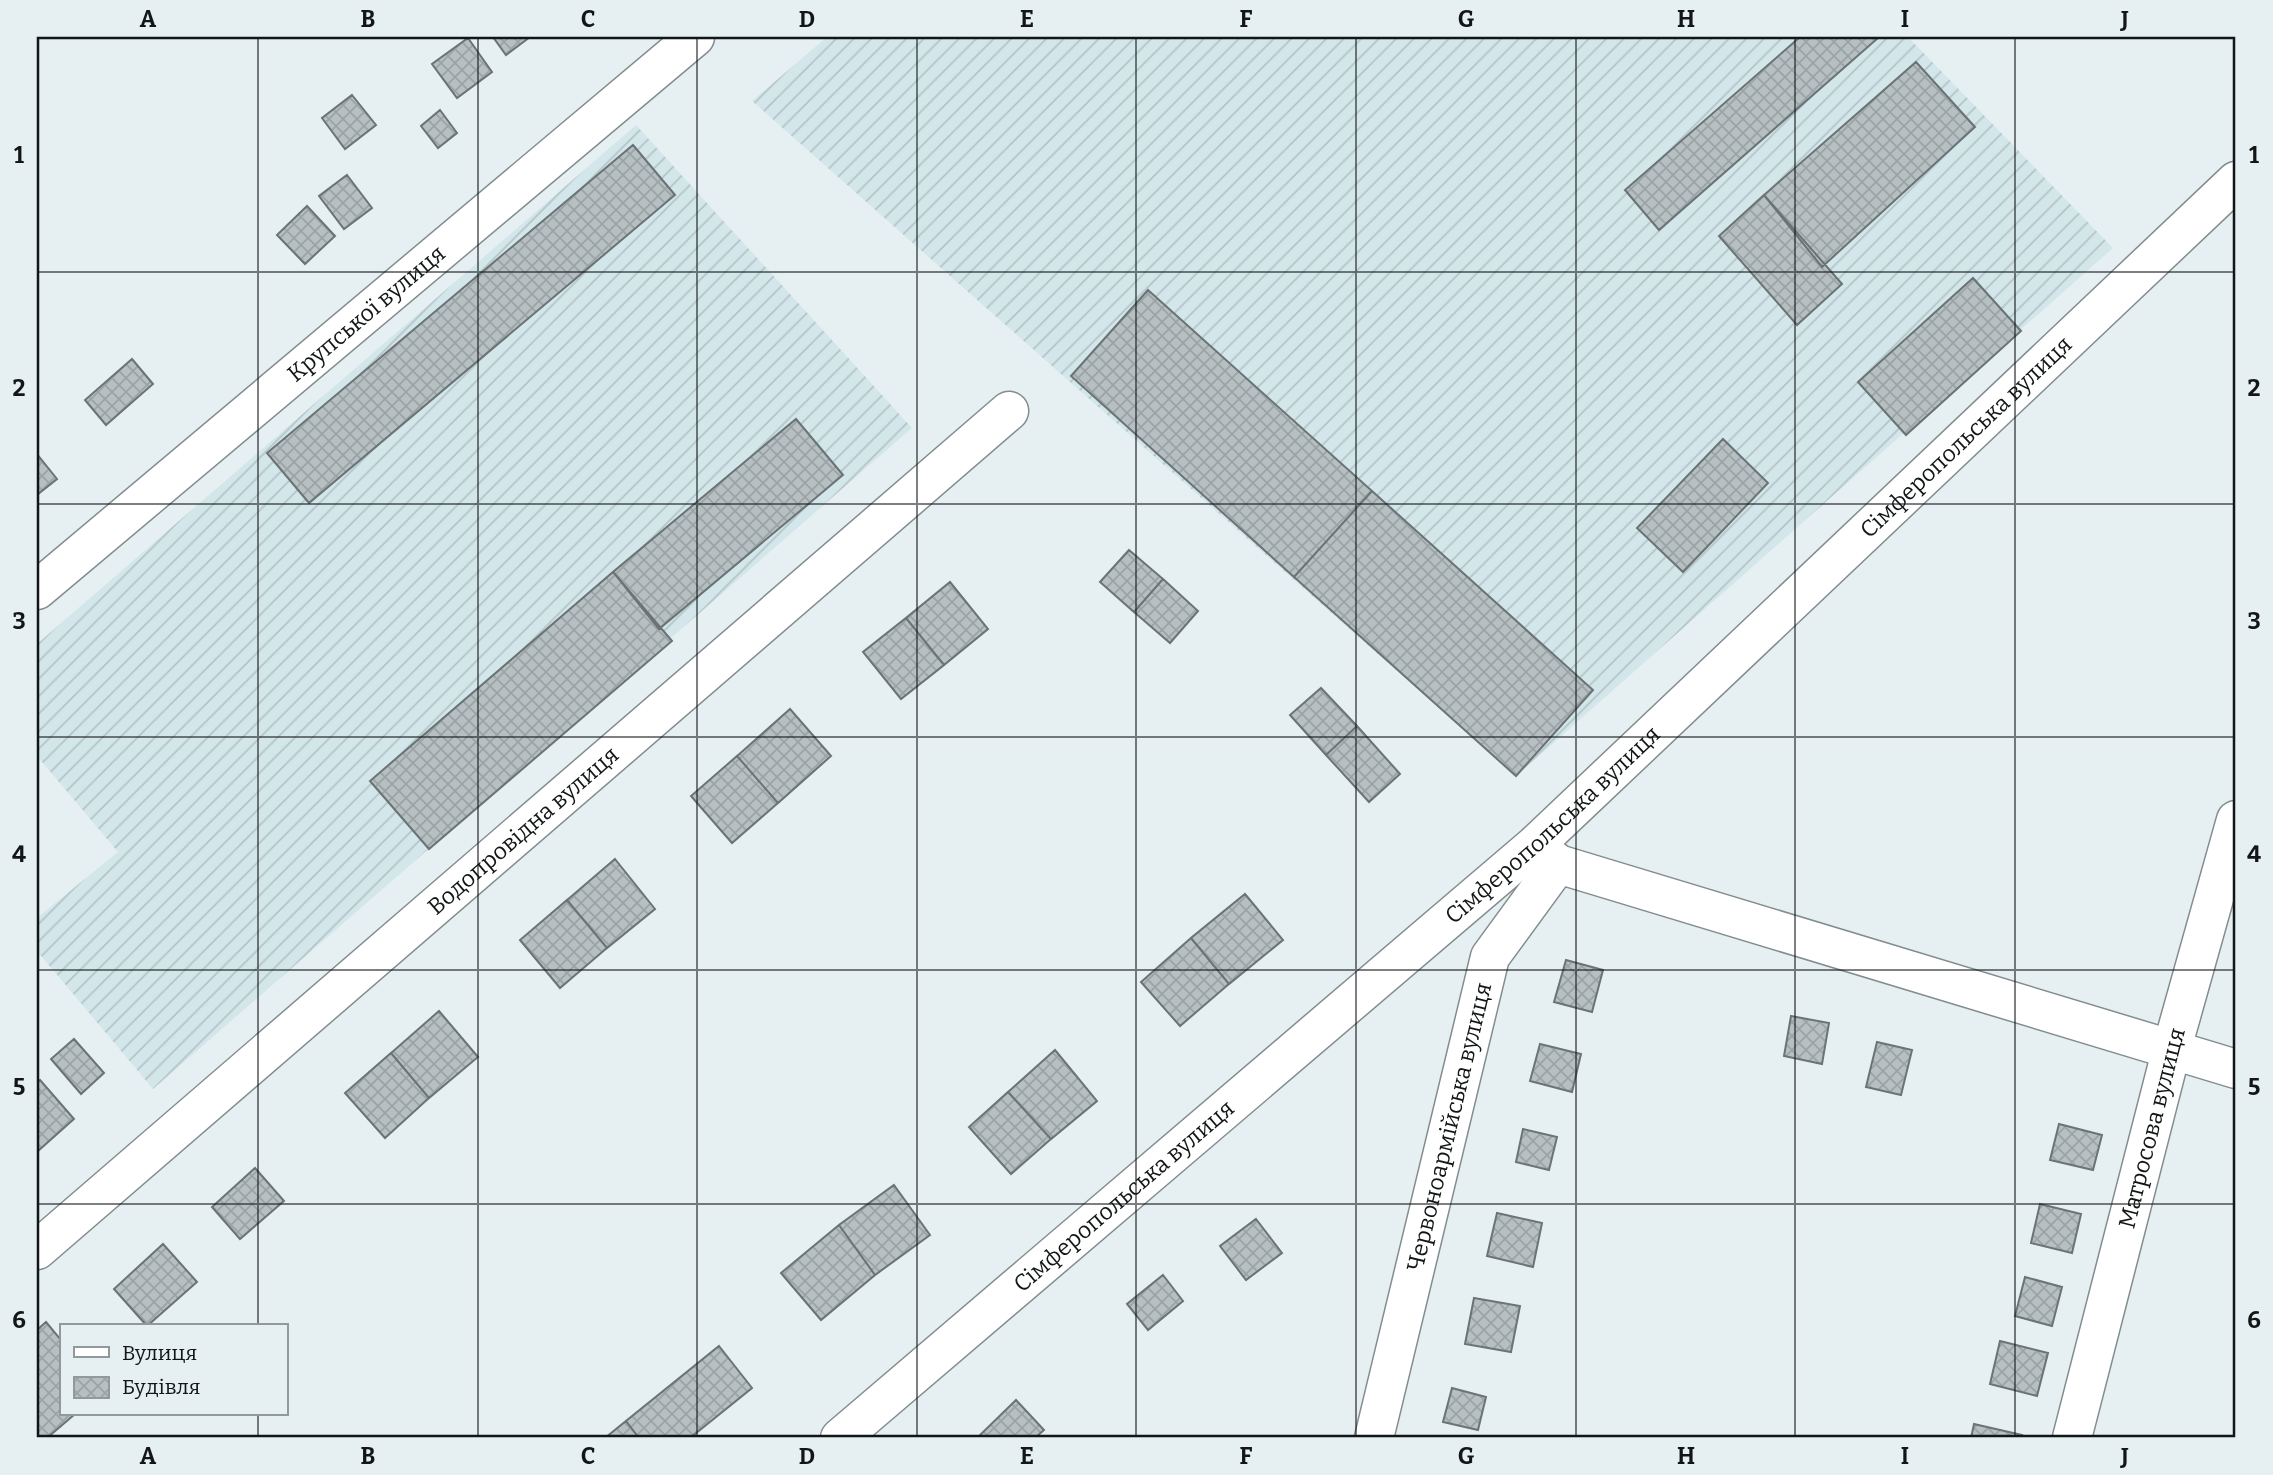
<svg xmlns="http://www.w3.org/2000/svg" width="2273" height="1475" viewBox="0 0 2273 1475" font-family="Bitter,serif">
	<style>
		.industrial { fill: url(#industrial-furrows) }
		.building { fill: url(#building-cross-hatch); stroke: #6a7375; stroke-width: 2 }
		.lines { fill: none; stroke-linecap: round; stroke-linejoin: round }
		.minor-casing { stroke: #838c8e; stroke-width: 41 }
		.minor { stroke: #fff; stroke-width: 38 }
		.grid { fill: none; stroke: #131617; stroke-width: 2; stroke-opacity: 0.55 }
		.labels { text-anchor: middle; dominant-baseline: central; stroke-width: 6; stroke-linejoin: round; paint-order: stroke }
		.street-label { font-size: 23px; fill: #131617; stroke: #e6f0f2 }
		.neatline { fill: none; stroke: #131617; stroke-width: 2.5 }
		.grid-label { font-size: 23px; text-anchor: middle; font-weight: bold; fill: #131617 }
	</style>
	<defs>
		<pattern id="industrial-furrows" width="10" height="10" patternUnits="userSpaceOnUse" patternTransform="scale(1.75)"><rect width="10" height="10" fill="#d3e6ea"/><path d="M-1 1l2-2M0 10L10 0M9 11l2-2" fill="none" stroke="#b4c5c8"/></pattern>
		<pattern id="building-cross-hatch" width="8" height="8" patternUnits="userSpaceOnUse" patternTransform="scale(1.75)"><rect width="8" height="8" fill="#b6bfc1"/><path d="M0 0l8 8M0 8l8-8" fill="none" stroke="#9ca3a5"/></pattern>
	</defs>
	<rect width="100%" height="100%" fill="#e6f0f2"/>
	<path class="industrial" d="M 827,37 L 1908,37 L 2113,248 L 1516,776 L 752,101 Z
		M 636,125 L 912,428 L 153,1089 L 37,951 L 37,918 L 118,852 L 37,756 L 37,644 Z"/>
	<path class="building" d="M 493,37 L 530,37 L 506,55 Z
		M 1800,37 L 1878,38 L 1659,230 L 1625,190 Z
		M 468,38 L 492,72 L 457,98 L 432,64 Z
		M 1916,62 L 1975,127 L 1822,267 L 1764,195 Z
		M 352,95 L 376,125 L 345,149 L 322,118 Z
		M 440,110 L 457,133 L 438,148 L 421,126 Z
		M 633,145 L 675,195 L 309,503 L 267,453 Z
		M 347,175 L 372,208 L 344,229 L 319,196 Z
		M 1764,195 L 1842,284 L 1797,325 L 1719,236 Z
		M 307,206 L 335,236 L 305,264 L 277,235 Z
		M 1973,278 L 2021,331 L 1906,435 L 1858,382 Z
		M 1148,290 L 1372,491 L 1294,577 L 1071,376 Z
		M 132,359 L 153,384 L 106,425 L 85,400 Z
		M 796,419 L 843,475 L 659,629 L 613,572 Z
		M 1723,439 L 1768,483 L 1683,572 L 1637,528 Z
		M 37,454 L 57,479 L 37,495 Z
		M 1372,491 L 1593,690 L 1516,776 L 1294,577 Z
		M 1129,550 L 1163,579 L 1134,612 L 1100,582 Z
		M 613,572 L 672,641 L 429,849 L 370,781 Z
		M 1163,579 L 1198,611 L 1170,643 L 1134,612 Z
		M 950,582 L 988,629 L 944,665 L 906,618 Z
		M 906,618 L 944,665 L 901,699 L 863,652 Z
		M 1321,688 L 1357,726 L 1326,755 L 1290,715 Z
		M 790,709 L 831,756 L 778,803 L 737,756 Z
		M 1357,726 L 1400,774 L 1369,802 L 1326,755 Z
		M 737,756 L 778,803 L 732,843 L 691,796 Z
		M 615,859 L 655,909 L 607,948 L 567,900 Z
		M 1245,894 L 1283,940 L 1229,984 L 1191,938 Z
		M 567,900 L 607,948 L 560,988 L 520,940 Z
		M 1191,938 L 1229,984 L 1180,1026 L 1141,982 Z
		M 1566,960 L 1603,970 L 1592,1012 L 1554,1002 Z
		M 439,1011 L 478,1057 L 429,1098 L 391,1053 Z
		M 1791,1016 L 1829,1023 L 1822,1064 L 1784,1056 Z
		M 74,1039 L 104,1073 L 81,1094 L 51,1059 Z
		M 1877,1042 L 1912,1050 L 1901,1095 L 1866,1087 Z
		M 1540,1044 L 1581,1054 L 1572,1092 L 1530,1081 Z
		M 1055,1050 L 1097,1101 L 1051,1139 L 1008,1092 Z
		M 391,1053 L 429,1098 L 385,1138 L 345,1093 Z
		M 40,1080 L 74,1119 L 38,1151 L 37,1083 Z
		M 1008,1092 L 1051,1139 L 1011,1174 L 969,1127 Z
		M 2059,1124 L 2102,1135 L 2093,1170 L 2050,1160 Z
		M 1523,1129 L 1557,1137 L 1549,1170 L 1516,1162 Z
		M 255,1168 L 284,1201 L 240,1239 L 212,1207 Z
		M 894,1185 L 930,1235 L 875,1275 L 839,1225 Z
		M 2040,1204 L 2081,1214 L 2072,1253 L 2031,1243 Z
		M 1497,1213 L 1542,1223 L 1533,1267 L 1487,1256 Z
		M 1256,1219 L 1282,1253 L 1246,1280 L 1220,1246 Z
		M 839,1225 L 875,1275 L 821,1320 L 781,1273 Z
		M 163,1244 L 197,1282 L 147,1326 L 114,1289 Z
		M 1163,1275 L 1183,1301 L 1148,1330 L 1127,1304 Z
		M 2025,1277 L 2062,1287 L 2052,1326 L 2015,1316 Z
		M 1474,1298 L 1520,1306 L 1511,1352 L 1465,1344 Z
		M 46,1322 L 61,1340 L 61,1414 L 75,1414 L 47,1438 L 37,1438 L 37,1330 Z
		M 2000,1341 L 2048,1353 L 2037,1396 L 1990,1384 Z
		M 719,1346 L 752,1388 L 690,1438 L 639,1438 L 626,1421 Z
		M 1452,1388 L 1486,1397 L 1478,1430 L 1443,1422 Z
		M 1016,1400 L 1044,1430 L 1035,1438 L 977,1438 Z
		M 626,1421 L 639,1438 L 605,1438 Z
		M 1974,1424 L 2022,1435 L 2021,1438 L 1971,1438 Z"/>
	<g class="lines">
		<g class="minor-casing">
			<g id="minor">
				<path id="s1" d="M 37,590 L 695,37"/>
				<path d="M 1558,864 L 2236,1069"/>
				<path id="s2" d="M 37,1250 L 1009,411"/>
				<path id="s3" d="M 840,1438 L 1535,845 L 2236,181"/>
				<path id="s4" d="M 1374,1438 L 1490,957 L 1558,864 L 1539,848"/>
				<path id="s5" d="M 2072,1438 L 2172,1048 L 2236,820"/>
			</g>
		</g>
		<use href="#minor" class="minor"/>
	</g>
	<path class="grid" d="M 258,37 L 258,1326M 478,37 L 478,1438M 697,37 L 697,1438M 917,37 L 917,1438M 1136,37 L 1136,1438M 1356,37 L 1356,1438M 1576,37 L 1576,1438M 1795,37 L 1795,1438M 2015,37 L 2015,1438M 37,272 L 2236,272M 37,504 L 2236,504M 37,737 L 2236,737M 37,970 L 2236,970M 37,1204 L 2236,1204M 258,1414 L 258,1438"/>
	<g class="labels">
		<g class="street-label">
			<text stroke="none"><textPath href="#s1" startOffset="430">Крупської вулиця</textPath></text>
			<text stroke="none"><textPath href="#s3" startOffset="1507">Сімферопольська вулиця</textPath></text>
			<text stroke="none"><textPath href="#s3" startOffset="940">Сімферопольська вулиця</textPath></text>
			<text stroke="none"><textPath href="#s2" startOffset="642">Водопровідна вулиця</textPath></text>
			<text stroke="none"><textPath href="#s4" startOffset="320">Червоноармійська вулиця</textPath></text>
			<text stroke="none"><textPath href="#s5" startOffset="320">Матросова вулиця</textPath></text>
			<text stroke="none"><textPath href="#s3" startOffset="373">Сімферопольська вулиця</textPath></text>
		</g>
	</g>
	<rect width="2273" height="1475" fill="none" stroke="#e6f0f2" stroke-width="77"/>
	<rect x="60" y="1324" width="228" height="91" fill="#e6f0f2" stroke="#92999a" stroke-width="2"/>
	<rect x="74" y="1347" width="35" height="10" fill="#ffffff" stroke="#92999a" stroke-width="2"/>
	<text x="122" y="1360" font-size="21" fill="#131617">Вулиця</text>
	<rect x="74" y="1377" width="35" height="21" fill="url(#building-cross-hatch)" stroke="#92999a" stroke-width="2"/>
	<text x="122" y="1394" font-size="21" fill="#131617">Будівля</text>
	<rect x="38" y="38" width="2196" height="1398" class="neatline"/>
	<g class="grid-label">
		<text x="148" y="27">A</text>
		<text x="368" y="27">B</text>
		<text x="588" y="27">C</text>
		<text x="807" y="27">D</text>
		<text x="1027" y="27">E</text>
		<text x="1246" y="27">F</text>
		<text x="1466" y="27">G</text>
		<text x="1686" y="27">H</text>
		<text x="1905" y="27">I</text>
		<text x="2125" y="27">J</text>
		<text x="19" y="163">1</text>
		<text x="2254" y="163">1</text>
		<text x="19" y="396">2</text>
		<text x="2254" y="396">2</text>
		<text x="19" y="629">3</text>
		<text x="2254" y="629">3</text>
		<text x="19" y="862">4</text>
		<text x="2254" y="862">4</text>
		<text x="19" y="1095">5</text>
		<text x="2254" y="1095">5</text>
		<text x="19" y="1328">6</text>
		<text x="2254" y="1328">6</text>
		<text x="148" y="1464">A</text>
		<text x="368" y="1464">B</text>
		<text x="588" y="1464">C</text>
		<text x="807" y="1464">D</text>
		<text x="1027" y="1464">E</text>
		<text x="1246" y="1464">F</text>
		<text x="1466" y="1464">G</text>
		<text x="1686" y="1464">H</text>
		<text x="1905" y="1464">I</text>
		<text x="2125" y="1464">J</text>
	</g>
</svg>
